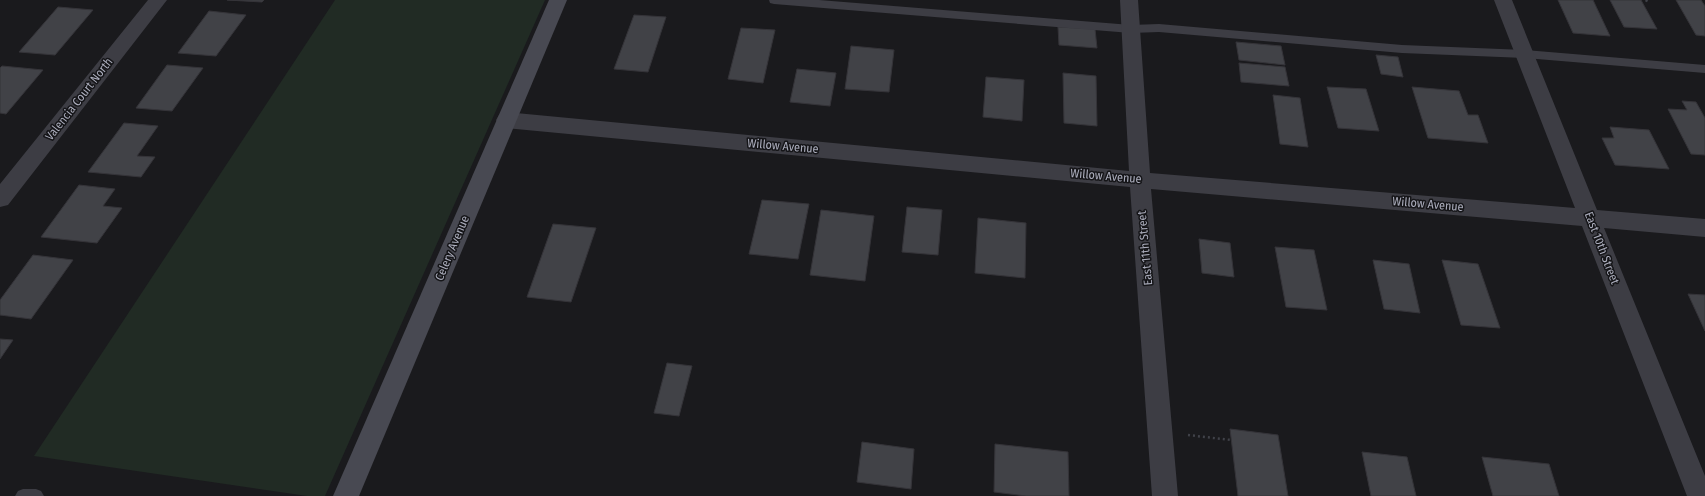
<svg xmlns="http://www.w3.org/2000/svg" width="1705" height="496" viewBox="0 0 1705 496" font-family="'Fira Sans Condensed',sans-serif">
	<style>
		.green { fill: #212b24 }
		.building { fill: #414247; stroke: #353439 }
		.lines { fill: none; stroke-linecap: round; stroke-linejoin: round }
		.path { stroke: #404249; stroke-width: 2.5; stroke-dasharray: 2 3; stroke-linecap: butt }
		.service { fill: #3d3d44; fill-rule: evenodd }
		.minor { fill: #3d3d44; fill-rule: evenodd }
		.secondary { fill: #484952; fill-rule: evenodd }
		.labels { text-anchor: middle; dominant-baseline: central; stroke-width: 3; stroke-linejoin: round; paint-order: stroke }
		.street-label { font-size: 12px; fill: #acaebd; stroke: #151518 }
	</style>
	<rect width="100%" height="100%" fill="#1a1a1d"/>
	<path class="green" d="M 335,0 L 545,0 L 325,496 L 307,496 L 34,456 Z"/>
	<path class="building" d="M 227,0 L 264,0 L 262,2 Z
		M 1558,0 L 1593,0 L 1610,36 L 1573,33 Z
		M 1610,0 L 1641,0 L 1657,29 L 1624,27 Z
		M 1676,0 L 1701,0 L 1705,6 L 1705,36 L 1696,35 Z
		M 58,7 L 93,10 L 55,55 L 19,52 Z
		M 209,11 L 246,15 L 216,56 L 178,53 Z
		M 634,15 L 666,17 L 648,72 L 614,69 Z
		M 1058,27 L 1095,29 L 1097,48 L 1059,45 Z
		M 741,28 L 775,30 L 763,83 L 728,79 Z
		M 1236,42 L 1281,46 L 1285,65 L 1239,60 Z
		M 851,46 L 894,50 L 889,92 L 845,89 Z
		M 1376,55 L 1398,57 L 1403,77 L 1381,74 Z
		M 1239,63 L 1285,67 L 1289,86 L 1241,82 Z
		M 167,65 L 203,68 L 172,111 L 136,108 Z
		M 2,66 L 43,70 L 6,114 L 0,113 L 0,68 Z
		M 797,69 L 836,73 L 830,106 L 790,102 Z
		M 1063,73 L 1096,76 L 1097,126 L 1064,123 Z
		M 986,77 L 1024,80 L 1022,121 L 983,117 Z
		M 1327,87 L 1366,89 L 1379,131 L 1338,128 Z
		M 1412,87 L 1459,91 L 1468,115 L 1478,115 L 1488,143 L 1428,138 Z
		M 1273,95 L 1300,98 L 1308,147 L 1280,144 Z
		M 1682,101 L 1696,102 L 1705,118 L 1705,155 L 1691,154 L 1668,109 L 1687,110 Z
		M 124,123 L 158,126 L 137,156 L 155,157 L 141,177 L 88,172 Z
		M 1610,127 L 1649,130 L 1669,169 L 1615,165 L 1602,138 L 1614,138 Z
		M 79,185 L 115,189 L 103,206 L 122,208 L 97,243 L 41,237 Z
		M 762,200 L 809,204 L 798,259 L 749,254 Z
		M 907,207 L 942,210 L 938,255 L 902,252 Z
		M 821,210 L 874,216 L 865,281 L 810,275 Z
		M 978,218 L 1026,223 L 1025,278 L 975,273 Z
		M 553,224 L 596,228 L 571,302 L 527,297 Z
		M 1199,239 L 1230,243 L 1234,277 L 1202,273 Z
		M 1275,247 L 1314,250 L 1327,310 L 1286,307 Z
		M 33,255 L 73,260 L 31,319 L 0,315 L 0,300 Z
		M 1373,260 L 1409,264 L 1420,313 L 1384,309 Z
		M 1442,260 L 1478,264 L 1500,328 L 1461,325 Z
		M 1688,294 L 1705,295 L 1705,331 Z
		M 0,339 L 13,340 L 0,359 Z
		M 667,363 L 692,366 L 679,416 L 654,413 Z
		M 1230,429 L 1278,435 L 1288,496 L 1238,496 Z
		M 862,442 L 914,449 L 911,489 L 857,482 Z
		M 995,444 L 1068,452 L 1069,496 L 1026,496 L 994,492 Z
		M 1362,452 L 1407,457 L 1416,496 L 1371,496 Z
		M 1482,457 L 1549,464 L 1559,496 L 1493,496 Z"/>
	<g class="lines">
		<path class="path" d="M 1646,0 L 1648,3
			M 1188,435 L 1231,440"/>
		<path class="service" d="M 769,0 L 819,0 L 1131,25 L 1159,24 L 1402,45 L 1525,50 L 1705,65 L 1705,73 L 1525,58 L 1402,53 L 1159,32 L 1131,33 L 774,4 L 770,3 Z
			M 23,489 L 36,489 L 41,491 L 44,496 L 15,496 L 18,491 Z"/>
		<path class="minor" d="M 148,0 L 167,0 L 8,205 L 0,207 L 0,184 Z
			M 1120,0 L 1138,0 L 1150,173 L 1575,208 L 1494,0 L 1512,0 L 1597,210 L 1705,219 L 1705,237 L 1604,228 L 1705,476 L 1705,496 L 1687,496 L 1582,226 L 1151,189 L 1178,496 L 1152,496 L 1130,187 L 506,128 L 499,125 L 496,120 L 499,115 L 506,112 L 1129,171 Z"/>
		<path class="secondary" d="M 549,0 L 567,0 L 359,496 L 333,496 Z"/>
	</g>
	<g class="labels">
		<g class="street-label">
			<text transform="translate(79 99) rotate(-52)">Valencia Court North</text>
			<text transform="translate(783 146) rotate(5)">Willow Avenue</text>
			<text transform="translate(1106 176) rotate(5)">Willow Avenue</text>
			<text transform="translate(1428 204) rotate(5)">Willow Avenue</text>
			<text transform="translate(452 248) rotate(-67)">Celery Avenue</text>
			<text transform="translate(1145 248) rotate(-95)">East 11th Street</text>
			<text transform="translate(1602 248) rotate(69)">East 10th Street</text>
		</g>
	</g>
</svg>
